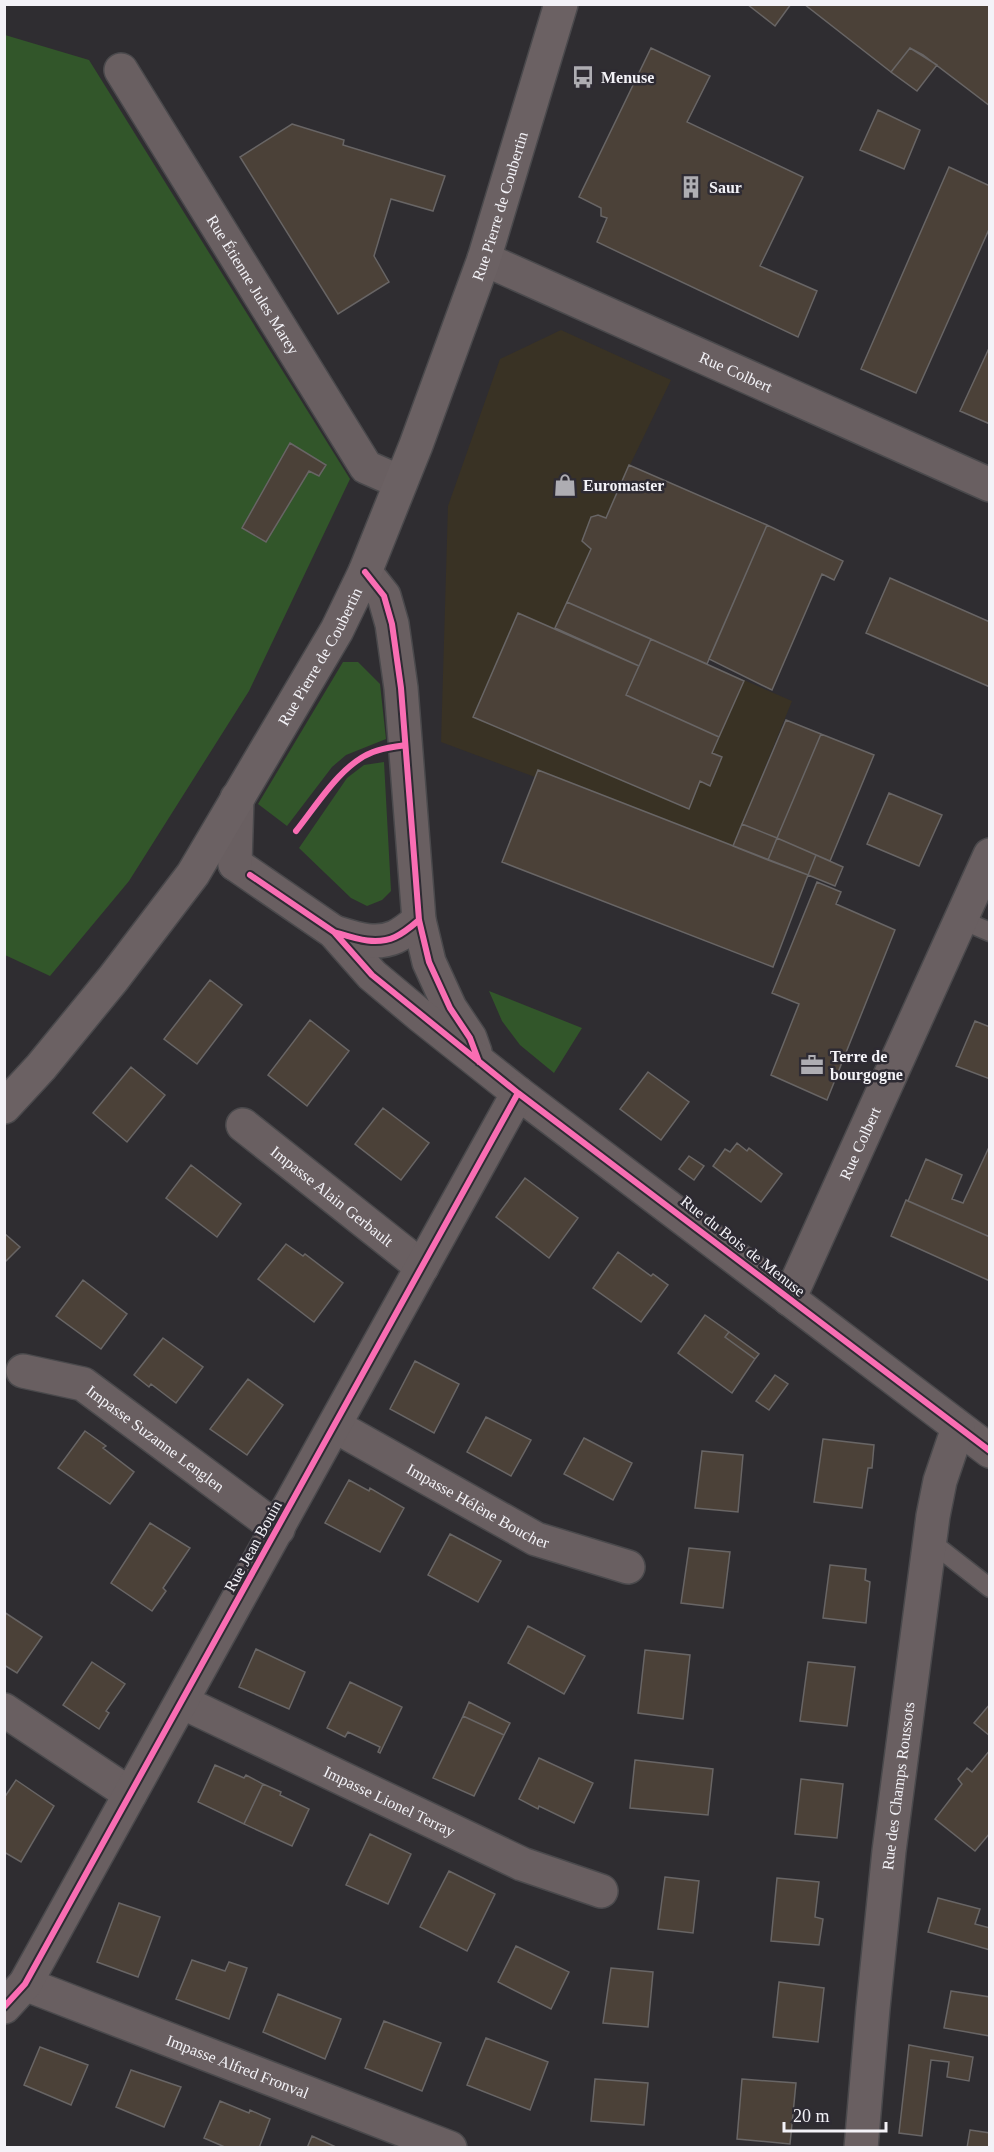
<svg xmlns="http://www.w3.org/2000/svg" width="994" height="2152" viewBox="0 0 994 2152" font-family="Georgia,serif">
	<style>
		.commercial { fill: #393224 }
		.green { fill: #32562a }
		.building { fill: #4b4138; stroke: #686565; stroke-width: 1.5 }
		.lines { fill: none; stroke-linecap: round; stroke-linejoin: round }
		.service-casing { stroke: #4a494c; stroke-width: 21 }
		.minor-casing { stroke: #4a494c; stroke-width: 36 }
		.secondary-casing { stroke: #4a494c; stroke-width: 36 }
		.service { stroke: #695f61; stroke-width: 18 }
		.minor { stroke: #695f61; stroke-width: 33 }
		.secondary { stroke: #6b6163; stroke-width: 33 }
		.cycleway-casing { stroke: #2e2b33; stroke-width: 10 }
		.cycleway { stroke: #f96db3; stroke-width: 6 }
		.labels { text-anchor: middle; dominant-baseline: central; stroke-width: 5; stroke-linejoin: round; paint-order: stroke }
		.poi-label { font-size: 16px; font-weight: bold; fill: #f3f2f7; stroke: #2e2b33; text-anchor: start }
		.street-label { font-size: 16px; fill: #f3f2f7; stroke: #2e2b33 }
	</style>
	<rect width="100%" height="100%" fill="#2f2d31"/>
	<path class="commercial" d="M 561,330 L 671,380 L 630,465 L 767,525 L 707,664 L 792,701 L 733,846 L 538,770 L 535,777 L 441,742 L 448,506 L 500,359 Z"/>
	<path class="green" d="M 5,35 L 89,60 L 350,479 L 249,691 L 129,881 L 50,976 L 5,955 Z
		M 343,662 L 358,662 L 380,684 L 386,739 L 346,755 L 332,767 L 287,826 L 258,804 Z
		M 384,762 L 391,891 L 382,900 L 367,906 L 351,898 L 299,848 L 347,778 L 364,765 Z
		M 489,991 L 582,1028 L 554,1073 L 520,1045 L 502,1021 Z"/>
	<path class="building" d="M 747,4 L 791,4 L 775,26 Z
		M 804,4 L 990,4 L 990,106 L 923,55 L 910,48 L 891,72 Z
		M 651,48 L 710,76 L 687,122 L 803,177 L 760,266 L 817,291 L 798,337 L 597,242 L 607,218 L 601,216 L 601,208 L 579,197 Z
		M 910,48 L 937,65 L 917,91 L 891,72 Z
		M 878,110 L 920,130 L 904,169 L 860,150 Z
		M 292,124 L 344,140 L 343,145 L 445,176 L 433,211 L 391,199 L 374,256 L 389,282 L 338,314 L 240,157 Z
		M 949,167 L 990,186 L 990,227 L 916,393 L 861,369 Z
		M 990,346 L 990,424 L 960,411 Z
		M 290,443 L 326,465 L 319,476 L 309,471 L 266,542 L 242,528 Z
		M 629,465 L 767,525 L 707,664 L 567,602 L 591,549 L 582,541 L 591,517 L 598,515 L 606,518 Z
		M 767,525 L 843,561 L 834,580 L 822,574 L 772,690 L 709,659 Z
		M 890,578 L 990,622 L 990,687 L 866,633 Z
		M 567,602 L 651,639 L 639,666 L 555,628 Z
		M 518,613 L 639,666 L 626,695 L 719,737 L 712,753 L 722,757 L 710,786 L 700,781 L 689,809 L 473,717 Z
		M 651,639 L 744,681 L 719,737 L 626,695 Z
		M 786,720 L 821,734 L 777,838 L 742,824 Z
		M 821,734 L 874,755 L 830,861 L 777,838 Z
		M 538,770 L 808,875 L 773,967 L 502,862 Z
		M 889,793 L 942,815 L 919,866 L 867,844 Z
		M 742,824 L 777,838 L 768,860 L 733,846 Z
		M 777,838 L 816,855 L 808,875 L 768,860 Z
		M 816,855 L 843,867 L 835,886 L 808,875 Z
		M 817,882 L 841,892 L 836,904 L 895,930 L 827,1100 L 771,1075 L 799,1004 L 772,993 Z
		M 210,980 L 242,1005 L 197,1064 L 164,1039 Z
		M 310,1020 L 349,1051 L 307,1106 L 268,1075 Z
		M 975,1021 L 990,1027 L 990,1079 L 956,1066 Z
		M 131,1067 L 165,1095 L 127,1142 L 93,1113 Z
		M 648,1072 L 689,1102 L 661,1140 L 620,1109 Z
		M 383,1108 L 429,1143 L 401,1180 L 355,1144 Z
		M 737,1143 L 747,1151 L 749,1148 L 782,1174 L 761,1202 L 713,1166 L 725,1149 L 730,1152 Z
		M 990,1145 L 990,1237 L 908,1201 L 926,1159 L 962,1175 L 952,1199 L 963,1203 Z
		M 689,1156 L 704,1166 L 694,1180 L 679,1169 Z
		M 191,1165 L 241,1204 L 217,1237 L 166,1198 Z
		M 525,1178 L 578,1218 L 549,1258 L 496,1217 Z
		M 906,1200 L 990,1237 L 990,1281 L 891,1236 Z
		M 4,1233 L 20,1247 L 4,1263 Z
		M 286,1244 L 303,1256 L 305,1254 L 343,1283 L 314,1322 L 258,1279 Z
		M 618,1252 L 651,1276 L 653,1274 L 668,1285 L 641,1322 L 593,1288 Z
		M 83,1280 L 127,1314 L 101,1349 L 56,1316 Z
		M 705,1315 L 729,1332 L 725,1337 L 755,1359 L 732,1393 L 678,1353 Z
		M 729,1332 L 759,1354 L 755,1359 L 725,1337 Z
		M 163,1338 L 203,1367 L 176,1403 L 151,1384 L 149,1387 L 134,1375 Z
		M 415,1361 L 459,1384 L 434,1433 L 390,1409 Z
		M 775,1375 L 788,1384 L 769,1410 L 756,1401 Z
		M 248,1379 L 283,1405 L 247,1455 L 210,1429 Z
		M 486,1417 L 531,1440 L 511,1476 L 467,1452 Z
		M 85,1431 L 106,1446 L 103,1448 L 134,1472 L 110,1504 L 58,1468 Z
		M 584,1438 L 632,1463 L 613,1500 L 564,1474 Z
		M 823,1439 L 874,1445 L 872,1468 L 868,1468 L 862,1508 L 814,1502 Z
		M 702,1451 L 743,1455 L 738,1512 L 695,1508 Z
		M 349,1480 L 369,1491 L 370,1488 L 404,1508 L 380,1552 L 325,1523 Z
		M 150,1523 L 190,1548 L 163,1588 L 166,1591 L 152,1611 L 111,1583 Z
		M 450,1534 L 501,1561 L 478,1602 L 428,1575 Z
		M 689,1548 L 730,1552 L 723,1608 L 681,1603 Z
		M 830,1565 L 866,1569 L 865,1580 L 870,1582 L 866,1623 L 823,1618 Z
		M 4,1612 L 42,1637 L 17,1673 L 4,1665 Z
		M 528,1626 L 585,1656 L 564,1694 L 508,1663 Z
		M 256,1649 L 305,1672 L 289,1709 L 239,1687 Z
		M 645,1650 L 690,1655 L 683,1719 L 638,1713 Z
		M 92,1662 L 125,1684 L 106,1711 L 109,1713 L 99,1729 L 63,1705 Z
		M 808,1662 L 855,1667 L 847,1726 L 800,1721 Z
		M 350,1682 L 402,1707 L 380,1753 L 378,1752 L 380,1747 L 348,1732 L 345,1737 L 327,1728 Z
		M 469,1702 L 510,1723 L 504,1735 L 463,1716 Z
		M 990,1704 L 990,1736 L 974,1723 Z
		M 463,1716 L 504,1735 L 474,1796 L 433,1778 Z
		M 990,1750 L 990,1833 L 975,1851 L 935,1819 L 962,1784 L 958,1779 L 967,1768 L 972,1772 Z
		M 539,1758 L 593,1783 L 574,1823 L 539,1806 L 538,1809 L 519,1799 Z
		M 635,1760 L 713,1769 L 708,1815 L 630,1808 Z
		M 215,1765 L 244,1778 L 246,1775 L 263,1784 L 244,1824 L 198,1802 Z
		M 801,1779 L 843,1784 L 837,1838 L 795,1834 Z
		M 16,1780 L 54,1806 L 21,1862 L 4,1852 L 4,1798 Z
		M 263,1784 L 281,1792 L 280,1795 L 309,1809 L 292,1846 L 244,1824 Z
		M 370,1834 L 411,1854 L 388,1904 L 346,1885 Z
		M 449,1871 L 495,1894 L 467,1951 L 420,1927 Z
		M 665,1877 L 699,1881 L 693,1933 L 658,1929 Z
		M 777,1878 L 819,1882 L 815,1917 L 823,1919 L 819,1945 L 771,1941 Z
		M 938,1898 L 980,1909 L 975,1924 L 990,1928 L 990,1950 L 928,1932 Z
		M 119,1903 L 160,1917 L 138,1977 L 97,1962 Z
		M 516,1946 L 569,1972 L 551,2009 L 498,1982 Z
		M 192,1960 L 225,1971 L 229,1962 L 247,1968 L 229,2019 L 176,1999 Z
		M 611,1968 L 653,1972 L 648,2027 L 603,2023 Z
		M 779,1982 L 824,1988 L 818,2042 L 773,2037 Z
		M 951,1991 L 990,1997 L 990,2036 L 944,2028 Z
		M 278,1994 L 341,2019 L 325,2059 L 263,2032 Z
		M 384,2021 L 441,2043 L 422,2091 L 365,2068 Z
		M 486,2038 L 548,2062 L 530,2110 L 467,2085 Z
		M 909,2045 L 973,2057 L 969,2081 L 947,2077 L 949,2062 L 931,2060 L 922,2136 L 899,2133 Z
		M 40,2047 L 88,2065 L 71,2105 L 24,2085 Z
		M 131,2070 L 181,2087 L 164,2127 L 116,2107 Z
		M 595,2079 L 648,2083 L 644,2125 L 591,2121 Z
		M 742,2079 L 796,2083 L 790,2144 L 737,2139 Z
		M 220,2101 L 249,2113 L 250,2110 L 270,2119 L 259,2148 L 227,2148 L 204,2138 Z
		M 970,2130 L 990,2133 L 990,2148 L 967,2148 Z
		M 312,2136 L 338,2148 L 307,2148 Z"/>
	<g class="lines">
		<g class="service-casing">
			<path id="service" d="M 962,920 L 990,932
				M 930,1541 L 990,1588"/>
		</g>
		<g class="minor-casing">
			<g id="minor">
				<path id="s1" d="M 121,70 L 366,467 L 400,482"/>
				<path id="s2" d="M 484,259 L 990,485"/>
				<path d="M 365,572 L 384,596 L 392,624 L 401,688 L 419,920 L 429,962 L 450,1008 L 470,1038 L 475,1052"/>
				<path d="M 235,864 L 334,932 L 372,975 L 421,1016 L 518,1093 L 990,1451"/>
				<path d="M 235,864 L 237,798"/>
				<path d="M 334,932 C 354,938 375,946 395,937 C 404,933 412,926 419,920"/>
				<path id="s3" d="M 243,1125 L 422,1267"/>
				<path id="s4" d="M 789,1299 L 990,855"/>
				<path id="s5" d="M 23,1371 L 83,1384 L 278,1529"/>
				<path id="s6" d="M 335,1426 L 536,1539 L 628,1567"/>
				<path id="s7" d="M 182,1702 L 522,1864 L 601,1891"/>
				<path d="M 4,1710 L 130,1794"/>
				<path id="s8" d="M 25,1984 L 450,2148"/>
				<path d="M 4,2007 L 25,1984 L 518,1093"/>
				<path id="s9" d="M 861,2148 L 873,2008 L 889,1851 L 933,1516 L 940,1481 L 958,1428"/>
			</g>
		</g>
		<g class="secondary-casing">
			<g id="secondary">
				<path id="s10" d="M 4,1107 L 41,1067 L 113,979 L 193,874 L 337,630 L 365,572 L 416,445 L 484,259 L 561,4"/>
			</g>
		</g>
		<use href="#service" class="service"/>
		<use href="#minor" class="minor"/>
		<use href="#secondary" class="secondary"/>
		<g class="cycleway-casing">
			<path id="cycleway" d="M 365,572 L 384,596 L 392,624 L 401,688 L 419,920 L 429,962 L 450,1008 L 470,1038 L 479,1062
				M 296,831 C 317,805 341,764 373,752 C 383,748 395,747 405,745
				M 250,875 L 334,932 L 372,975 L 518,1093 L 990,1451
				M 334,932 C 354,938 375,946 395,937 C 404,933 412,926 419,920
				M 4,2007 L 25,1984 L 518,1093"/>
		</g>
		<use href="#cycleway" class="cycleway"/>
	</g>
	<defs>
		<g id="bus-bare" transform="scale(1.8)"><path d="M-5-6H5V4H4V6H2V4H-2V6H-4V4H-5ZM-3.5-4V0h7V-4ZM-3.5 1.2v1.5H-2V1.2ZM2 1.2v1.5H3.5V1.2Z" fill="#aeadb2" stroke="#2e2b33" stroke-width="2.5" paint-order="stroke"/></g>
		<g id="building-bare" transform="scale(1.8)"><path d="M-4-6H4V6H1V3H-1V6H-4ZM-2.5-4.3h1.7v1.8h-1.7ZM.8-4.3h1.7v1.8H.8ZM-2.5-1h1.7V.8h-1.7ZM.8-1h1.7V.8H.8Z" fill="#aeadb2" stroke="#2e2b33" stroke-width="2.5" paint-order="stroke"/></g>
		<g id="shop-bare" transform="scale(1.8)"><path d="M-5-2.5h2.3a2.7 3.5 0 0 1 5.4 0H5L5.5 6h-11ZM-1.5-2.5h3a1.5 2.3 0 0 0-3 0Z" fill="#aeadb2" stroke="#2e2b33" stroke-width="2.5" paint-order="stroke"/></g>
		<g id="office-bare" transform="scale(1.8)"><path d="M-6-3h4V-5.5h4V-3h4V5H-6ZM-1-4.5V-3h2v-1.5ZM-6 0V1H6V0Z" fill="#aeadb2" stroke="#2e2b33" stroke-width="2.5" paint-order="stroke"/></g>
	</defs>
	<g fill-rule="evenodd">
		<use href="#bus-bare" x="583" y="77"/>
		<use href="#building-bare" x="691" y="187"/>
		<use href="#shop-bare" x="565" y="485"/>
		<use href="#office-bare" x="812" y="1065"/>
	</g>
	<g class="labels">
		<g class="poi-label">
			<text x="601" y="77">Menuse</text>
			<text x="709" y="187">Saur</text>
			<text x="583" y="485">Euromaster</text>
			<text x="830" y="1056">Terre de<tspan x="830" dy="18">bourgogne</tspan></text>
		</g>
		<g class="street-label">
			<text stroke="none"><textPath href="#s10" startOffset="1038">Rue Pierre de Coubertin</textPath></text>
			<text stroke="none"><textPath href="#s1" startOffset="252">Rue Étienne Jules Marey</textPath></text>
			<text stroke="none"><textPath href="#s2" startOffset="276">Rue Colbert</textPath></text>
			<text stroke="none"><textPath href="#s10" startOffset="552">Rue Pierre de Coubertin</textPath></text>
			<text stroke="none"><textPath href="#s4" startOffset="171">Rue Colbert</textPath></text>
			<text stroke="none"><textPath href="#s3" startOffset="114">Impasse Alain Gerbault</textPath></text>
			<text transform="translate(743 1246) rotate(38)">Rue du Bois de Menuse</text>
			<text stroke="none"><textPath href="#s5" startOffset="152">Impasse Suzanne Lenglen</textPath></text>
			<text stroke="none"><textPath href="#s6" startOffset="164">Impasse Hélène Boucher</textPath></text>
			<text transform="translate(253 1546) rotate(-61)">Rue Jean Bouin</text>
			<text stroke="none"><textPath href="#s9" startOffset="364">Rue des Champs Roussots</textPath></text>
			<text stroke="none"><textPath href="#s7" startOffset="230">Impasse Lionel Terray</textPath></text>
			<text stroke="none"><textPath href="#s8" startOffset="228">Impasse Alfred Fronval</textPath></text>
		</g>
	</g>
	<rect width="994" height="2152" fill="none" stroke="#f3f2f7" stroke-width="12"/>
	<path d="M784 2122v9h102v-9" fill="none" stroke="#f3f2f7" stroke-width="3"/>
	<text x="793" y="2122" font-size="18" fill="#f3f2f7" stroke="#2e2b33" stroke-width="4.5" paint-order="stroke">20 m</text>
</svg>
